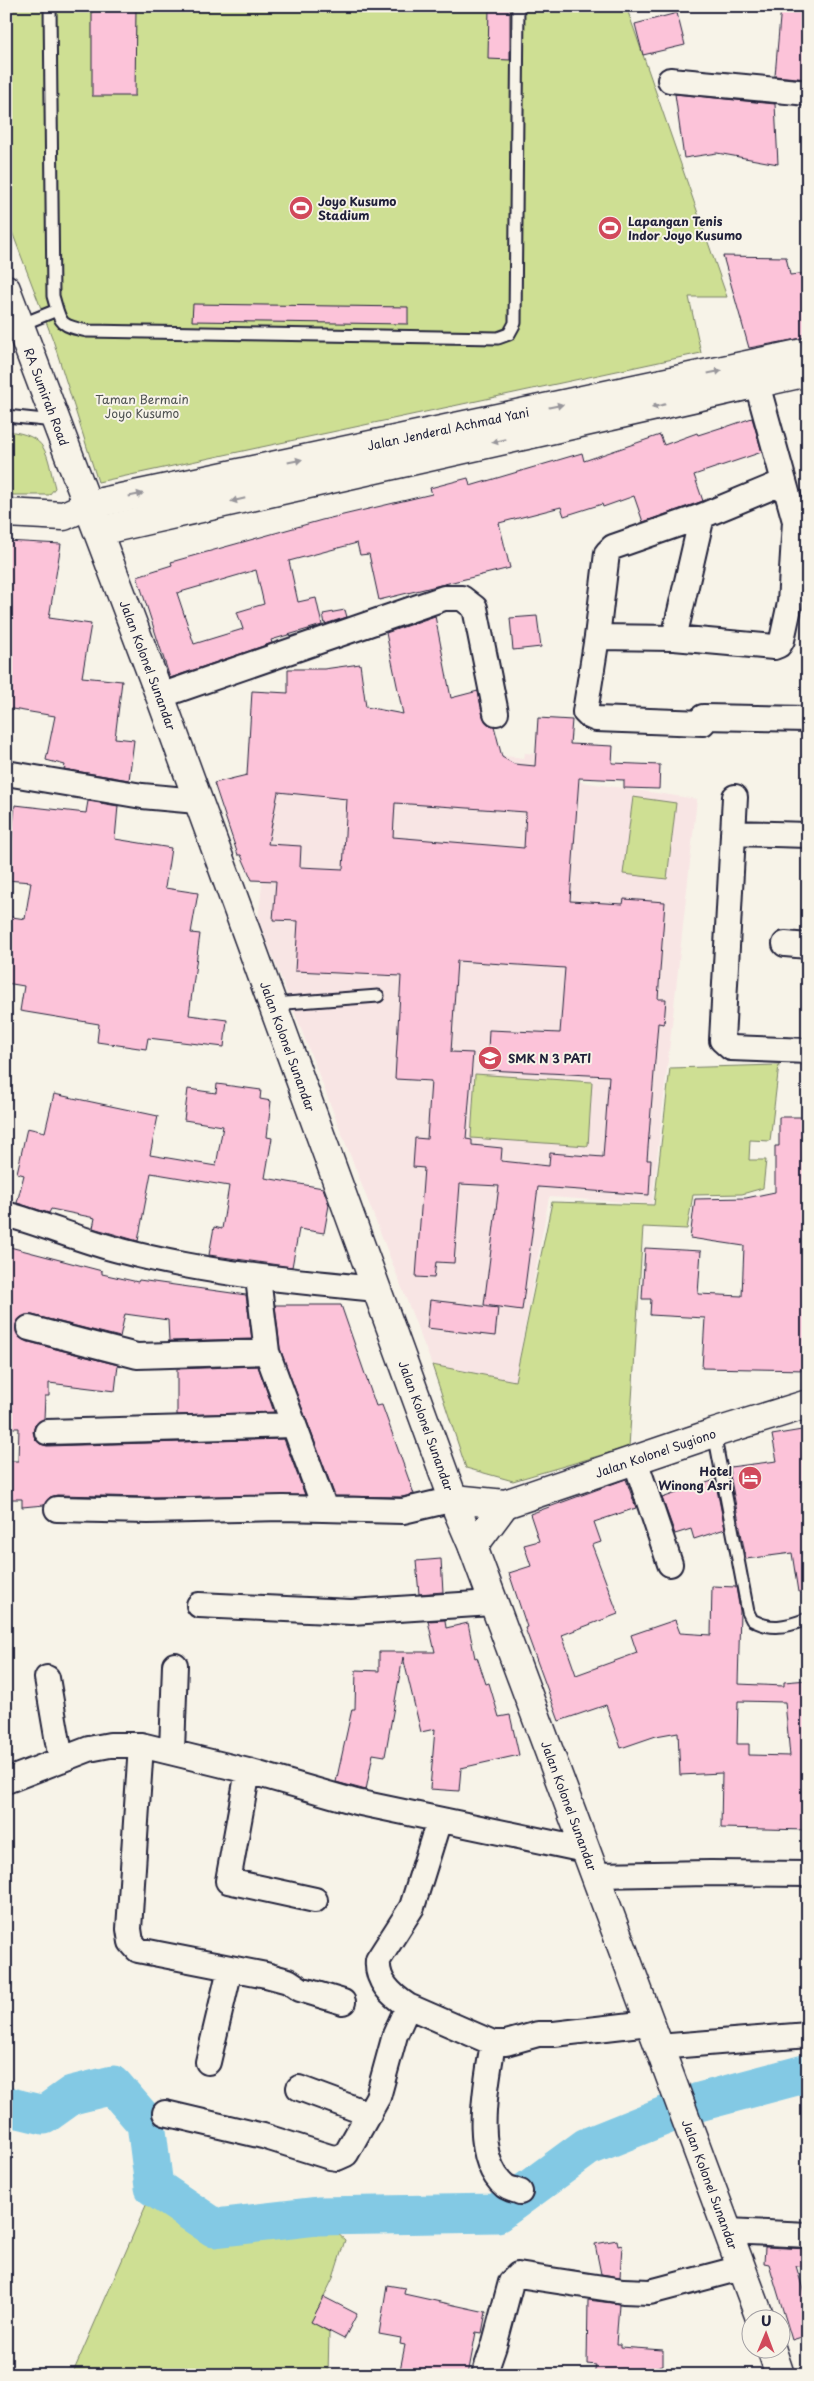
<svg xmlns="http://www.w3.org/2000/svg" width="814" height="2381" viewBox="0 0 814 2381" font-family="'Playpen Sans',sans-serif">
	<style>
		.built { fill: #f8e5e4 }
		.green { fill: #cedf93; stroke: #788067 }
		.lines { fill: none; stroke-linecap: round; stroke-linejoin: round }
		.river { stroke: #83c9e4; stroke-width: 39 }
		.building { fill: #fcc3d9; stroke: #22223b; fill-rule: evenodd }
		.service-casing { stroke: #22223b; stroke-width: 15 }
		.minor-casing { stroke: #22223b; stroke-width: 28 }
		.tertiary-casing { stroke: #22223b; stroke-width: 31 }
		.secondary-casing { stroke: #22223b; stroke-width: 31 }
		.service { stroke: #f7f3e8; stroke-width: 11 }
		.minor { stroke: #f7f3e8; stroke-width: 24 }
		.tertiary { stroke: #f7f3e8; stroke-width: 28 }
		.secondary { stroke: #f7f3e8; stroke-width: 28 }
		.oneway { fill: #97959a }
		.labels { text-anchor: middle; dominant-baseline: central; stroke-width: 4; stroke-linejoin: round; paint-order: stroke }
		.poi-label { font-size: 12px; font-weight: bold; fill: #22223b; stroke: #f7f3e8; text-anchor: start }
		.street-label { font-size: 12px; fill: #22223b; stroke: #f7f3e8 }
		.park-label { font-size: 12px; fill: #4d5151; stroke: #f7f3e8 }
	</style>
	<rect width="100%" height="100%" fill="#f7f3e8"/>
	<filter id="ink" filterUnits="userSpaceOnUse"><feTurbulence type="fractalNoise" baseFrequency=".02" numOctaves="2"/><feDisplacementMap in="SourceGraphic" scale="10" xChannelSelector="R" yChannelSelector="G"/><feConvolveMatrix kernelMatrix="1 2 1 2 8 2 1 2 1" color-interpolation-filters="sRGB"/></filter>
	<g filter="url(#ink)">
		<path class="built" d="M 381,744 L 524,758 L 525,753 L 576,757 L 575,781 L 697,799 L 652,1204 L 549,1197 L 515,1381 L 432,1365 L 258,919 L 266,853 L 283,767 Z"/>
		<path class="green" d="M 6,6 L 626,6 L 727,297 L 689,297 L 701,353 L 98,482 L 53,340 L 6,216 Z
			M 6,431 C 49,435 46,453 55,488 L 49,495 L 6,495 Z
			M 633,797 L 676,803 L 667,879 L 623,874 Z
			M 779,1065 L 770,1141 L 750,1140 L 749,1160 L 766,1160 L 763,1188 L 742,1194 L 693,1195 L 687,1229 L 643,1227 L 629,1447 L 513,1481 L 466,1468 L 432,1365 L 515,1381 L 552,1202 L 654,1205 L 670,1068 Z
			M 475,1074 L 592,1082 L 588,1146 L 471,1138 Z
			M 154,2187 L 215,2228 L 318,2216 L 345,2240 L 333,2278 L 312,2322 L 329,2332 L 328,2375 L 72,2375 Z"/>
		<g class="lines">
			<path class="river" d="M 6,2106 L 44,2115 L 72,2095 L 113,2085 L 146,2123 L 154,2187 L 215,2228 L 318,2216 L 497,2213 L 587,2147 L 699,2102 L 808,2073"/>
		</g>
		<path class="building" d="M 92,6 L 136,6 L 135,96 L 92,96 Z
			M 489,6 L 510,6 L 510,60 L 488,59 Z
			M 781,6 L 808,6 L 808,79 L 775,76 Z
			M 677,13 L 685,45 L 643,55 L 635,24 Z
			M 675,94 L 775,104 L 778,164 L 717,153 L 684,158 Z
			M 723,256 L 786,257 L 790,275 L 808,273 L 808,337 L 749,348 Z
			M 193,304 L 408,307 L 408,324 L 192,321 Z
			M 752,418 L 762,452 L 694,475 L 703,501 L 697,503 L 643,522 L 634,496 L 603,507 L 602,504 L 564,516 L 561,507 L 499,523 L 510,568 L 379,600 L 369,554 L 360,555 L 357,543 L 289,561 L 298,602 L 316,598 L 322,625 L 271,640 L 272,643 L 170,678 L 137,576 L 172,565 L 171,562 L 322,520 L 432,494 L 430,488 L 468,478 L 470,486 L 582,453 L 584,461 L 660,435 L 664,445 L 697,433 L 698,435 L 723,427 L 723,428 ZM 256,570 L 264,604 L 237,612 L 243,629 L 194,644 L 177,593 Z
			M 6,541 L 61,544 L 49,618 L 91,624 L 82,677 L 122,681 L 115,738 L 134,740 L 129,780 L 64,769 L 65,765 L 46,760 L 55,716 L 6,708 Z
			M 345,610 L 347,617 L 325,624 L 323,614 Z
			M 435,616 L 451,698 L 478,691 L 483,716 L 486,722 L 494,726 L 502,757 L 514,764 L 535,766 L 538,718 L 572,720 L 570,744 L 613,746 L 612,763 L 660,765 L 659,789 L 624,788 L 624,780 L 579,778 L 570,901 L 623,904 L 624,899 L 665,902 L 658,999 L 666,999 L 664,1024 L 658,1023 L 647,1160 L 651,1160 L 649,1195 L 538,1187 L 522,1310 L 484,1305 L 499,1186 L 460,1184 L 454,1263 L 436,1262 L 434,1278 L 416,1277 L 424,1168 L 413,1167 L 415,1138 L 427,1139 L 431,1081 L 395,1079 L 401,976 L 295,971 L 298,921 L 273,920 L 276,881 L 252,880 L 241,855 L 238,855 L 214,783 L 247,775 L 252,691 L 288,693 L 288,669 L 324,669 L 360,664 L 366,707 L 403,714 L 386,633 ZM 278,792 L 347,799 L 343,869 L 300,867 L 301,846 L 268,844 ZM 395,803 L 526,812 L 524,848 L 393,837 ZM 457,961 L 565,968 L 560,1033 L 489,1030 L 487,1070 L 609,1076 L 603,1157 L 550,1153 L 549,1166 L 501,1161 L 502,1148 L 472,1145 L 472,1140 L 466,1139 L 473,1053 L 451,1052 Z
			M 537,616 L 541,647 L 513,650 L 510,618 Z
			M 88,801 L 118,806 L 115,839 L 171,848 L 165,888 L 198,893 L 191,933 L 200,934 L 189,1015 L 227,1020 L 224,1047 L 148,1038 L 146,1049 L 97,1042 L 99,1024 L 20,1011 L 24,986 L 6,983 L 6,916 L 25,919 L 31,882 L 6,880 L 6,856 L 10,857 L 15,805 L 86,813 Z
			M 217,1084 L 261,1090 L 260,1099 L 271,1101 L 267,1137 L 272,1138 L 265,1178 L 323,1188 L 329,1205 L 324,1233 L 299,1229 L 292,1267 L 209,1255 L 214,1227 L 222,1229 L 229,1186 L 151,1173 L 138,1241 L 93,1228 L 95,1218 L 51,1209 L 49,1213 L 17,1203 L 24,1175 L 17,1173 L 27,1128 L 45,1132 L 54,1094 L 158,1116 L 150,1155 L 216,1166 L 223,1126 L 184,1120 L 188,1089 L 216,1093 Z
			M 779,1117 L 808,1117 L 808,1370 L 702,1368 L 705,1318 L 650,1315 L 651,1299 L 642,1299 L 645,1248 L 701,1251 L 698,1294 L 742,1296 L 744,1246 L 690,1238 L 695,1199 L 746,1198 L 775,1192 L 775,1146 L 779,1146 Z
			M 6,1246 L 102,1271 L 102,1274 L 138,1282 L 139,1280 L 246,1295 L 252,1339 L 169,1341 L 168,1320 L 125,1314 L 120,1337 L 32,1315 L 26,1315 L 20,1318 L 16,1324 L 16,1331 L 19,1337 L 25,1341 L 118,1365 L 115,1391 L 49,1383 L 49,1396 L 45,1396 L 44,1419 L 35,1425 L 33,1432 L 35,1439 L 40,1444 L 47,1446 L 284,1439 L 305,1495 L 148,1497 L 57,1495 L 50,1497 L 44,1505 L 22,1507 L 22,1499 L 6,1499 L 6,1461 L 18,1461 L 19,1428 L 6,1428 Z
			M 430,1300 L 498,1308 L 495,1336 L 427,1328 Z
			M 275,1305 L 341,1305 L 376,1406 L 382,1405 L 414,1494 L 402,1497 L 335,1496 L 280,1349 Z
			M 258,1366 L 274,1412 L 177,1415 L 177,1369 Z
			M 808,1429 L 808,1591 L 798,1592 L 792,1553 L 746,1559 L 730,1475 L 731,1474 L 730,1467 L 777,1461 L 772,1435 Z
			M 626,1479 L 636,1508 L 594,1522 L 601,1542 L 592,1545 L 618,1614 L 562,1635 L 576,1675 L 637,1653 L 631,1635 L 675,1620 L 680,1633 L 711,1635 L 712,1586 L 736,1587 L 740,1611 L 738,1684 L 784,1686 L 784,1682 L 808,1680 L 808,1830 L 721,1828 L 722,1773 L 680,1775 L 678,1732 L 656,1736 L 621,1748 L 606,1705 L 559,1721 L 525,1628 L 527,1627 L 509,1573 L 531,1566 L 524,1545 L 539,1541 L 530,1514 ZM 738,1701 L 785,1702 L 790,1756 L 749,1755 L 749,1744 L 737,1744 Z
			M 715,1480 L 725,1529 L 694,1539 L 691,1529 L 675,1534 L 662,1498 Z
			M 441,1559 L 443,1592 L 419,1594 L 416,1561 Z
			M 445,1620 L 446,1628 L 468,1623 L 475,1658 L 477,1657 L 486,1684 L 489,1683 L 499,1717 L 510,1715 L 519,1755 L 461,1768 L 459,1791 L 430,1789 L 435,1729 L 421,1732 L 403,1657 L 385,1756 L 373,1754 L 366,1790 L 336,1782 L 352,1709 L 355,1709 L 356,1670 L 379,1671 L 379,1652 L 435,1652 L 428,1621 Z
			M 617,2240 L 618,2246 L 622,2245 L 620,2277 L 601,2274 L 595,2244 Z
			M 765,2247 L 808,2249 L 808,2267 L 796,2266 L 808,2306 L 808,2335 L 792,2340 L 769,2264 L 764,2263 Z
			M 387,2285 L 405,2288 L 404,2294 L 486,2312 L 482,2333 L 476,2332 L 468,2375 L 399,2375 L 405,2345 L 400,2344 L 401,2338 L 379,2334 Z
			M 324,2297 L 357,2314 L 344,2339 L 311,2322 Z
			M 588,2300 L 619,2304 L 616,2344 L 620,2344 L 620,2347 L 663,2350 L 663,2365 L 628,2375 L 594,2375 L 596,2365 L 587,2364 Z"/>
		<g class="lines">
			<g class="service-casing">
				<path id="service" d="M 50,6 L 53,296 C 61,323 58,325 87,331 L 498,338 L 509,334 L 515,323 L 518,6
					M 20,325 L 57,310
					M 6,416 L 54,421
					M 273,1004 L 378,996
					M 714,1433 L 748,1612 L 752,1620 C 770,1630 786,1627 804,1620"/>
			</g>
			<g class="minor-casing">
				<path id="minor" d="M 670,80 L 808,93
					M 784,482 L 702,516 L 613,547 L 607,553 L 597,637 L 585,712 L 589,716 L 596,719 L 703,723 L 703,717 L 808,719
					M 597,637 L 674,638 L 774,647 L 779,645 L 782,640 L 790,603 L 795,521 L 757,384 L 754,366
					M 674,638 L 702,516
					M 160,696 L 444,598 L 462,598 L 475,608 L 496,713
					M 6,773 L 142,796 L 197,801
					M 735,797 L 722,1040 L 731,1048 L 808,1051
					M 733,833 L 808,835
					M 785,944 L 808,946
					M 6,1214 C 45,1225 83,1241 122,1251 C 205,1273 291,1281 377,1289
					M 258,1278 L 267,1352 L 325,1509
					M 29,1328 L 137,1356 L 267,1352
					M 47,1432 L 293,1425
					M 635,1460 L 670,1564
					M 57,1509 L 148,1511 L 283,1508 L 403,1511 L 454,1499
					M 199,1605 L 351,1612 L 492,1603
					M 47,1678 L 61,1760
					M 141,1745 L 129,1929 L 131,1942 L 138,1950 L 266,1975 L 288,1981 L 300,1989 L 343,2002
					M 172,1751 L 175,1665
					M 248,1771 L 228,1881 L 315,1900
					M 6,1781 L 89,1749 L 110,1745 L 141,1745 L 248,1771 L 356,1802 L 585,1850
					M 439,1820 L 412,1907 L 378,1960 C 376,1981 391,1995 408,2006 L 493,2043 L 506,2043 L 538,2034 L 554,2034 L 649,2023
					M 596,1875 L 710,1873 L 808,1874
					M 493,2043 C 487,2082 470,2157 505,2186 C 509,2189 515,2190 520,2192
					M 658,2047 L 808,2035
					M 208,2062 L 230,1969
					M 299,2088 L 369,2114
					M 165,2113 L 263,2136 L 330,2157 L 337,2158 L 346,2154 L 378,2097 L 395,2035 L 408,2006
					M 728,2231 L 808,2235
					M 484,2375 L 494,2346 L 511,2282 L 518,2275 L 623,2291 L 650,2292 L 741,2268"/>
			</g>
			<g class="tertiary-casing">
				<path id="tertiary" d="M 6,513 L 64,516 L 88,505"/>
			</g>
			<g class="secondary-casing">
				<g id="secondary">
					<path id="s1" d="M 6,289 L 160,696 L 458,1512 L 473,1547 L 760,2318"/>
					<path id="s2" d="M 88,505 L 808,352"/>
					<path d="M 99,531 L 808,372"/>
					<path id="s3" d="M 454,1499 L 505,1504 L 714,1433 L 808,1404"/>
					<path d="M 473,1547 L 505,1504"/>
					<path d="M 771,2348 L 780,2375"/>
				</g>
			</g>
			<use href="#service" class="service"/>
			<use href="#minor" class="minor"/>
			<use href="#tertiary" class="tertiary"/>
			<use href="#secondary" class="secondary"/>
		</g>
		<defs><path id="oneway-solid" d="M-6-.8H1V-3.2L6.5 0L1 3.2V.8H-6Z" transform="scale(1.25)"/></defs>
		<g class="oneway">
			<use href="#oneway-solid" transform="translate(715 372) rotate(-12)"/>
			<use href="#oneway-solid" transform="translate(556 406) rotate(-12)"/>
			<use href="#oneway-solid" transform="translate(658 406) rotate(167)"/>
			<use href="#oneway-solid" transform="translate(499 441) rotate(167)"/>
			<use href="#oneway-solid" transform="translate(295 461) rotate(-12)"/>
			<use href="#oneway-solid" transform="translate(136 495) rotate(-12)"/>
			<use href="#oneway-solid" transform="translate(238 500) rotate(167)"/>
		</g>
	</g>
	<defs>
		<g id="stadium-disc" transform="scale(1.25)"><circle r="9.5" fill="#d1495b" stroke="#f7f3e8"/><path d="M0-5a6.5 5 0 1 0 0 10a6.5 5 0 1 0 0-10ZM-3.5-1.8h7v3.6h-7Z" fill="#fff"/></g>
		<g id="school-disc" transform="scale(1.25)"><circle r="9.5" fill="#d1495b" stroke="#f7f3e8"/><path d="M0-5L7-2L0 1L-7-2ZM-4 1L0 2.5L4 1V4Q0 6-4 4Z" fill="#fff"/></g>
		<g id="hotel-disc" transform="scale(1.25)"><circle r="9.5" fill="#d1495b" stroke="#f7f3e8"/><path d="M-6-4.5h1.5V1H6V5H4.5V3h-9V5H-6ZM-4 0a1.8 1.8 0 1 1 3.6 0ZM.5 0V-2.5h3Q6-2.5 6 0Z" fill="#fff"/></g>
	</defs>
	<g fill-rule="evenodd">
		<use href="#stadium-disc" x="301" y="208"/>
		<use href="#stadium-disc" x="610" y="228"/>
		<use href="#school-disc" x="490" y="1058"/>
		<use href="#hotel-disc" x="750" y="1478"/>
	</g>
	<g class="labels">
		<g class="poi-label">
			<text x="318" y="201">Joyo Kusumo<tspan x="318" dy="14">Stadium</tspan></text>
			<text x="628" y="221">Lapangan Tenis<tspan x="628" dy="14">Indor Joyo Kusumo</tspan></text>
			<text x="508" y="1058">SMK N 3 PATI</text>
			<text x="732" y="1471" text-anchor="end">Hotel<tspan x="732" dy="14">Winong Asri</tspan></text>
		</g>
		<g class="street-label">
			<text stroke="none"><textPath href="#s1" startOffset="115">RA Sumirah Road</textPath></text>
			<text stroke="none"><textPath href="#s2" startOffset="368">Jalan Jenderal Achmad Yani</textPath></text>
			<text stroke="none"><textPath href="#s1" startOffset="402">Jalan Kolonel Sunandar</textPath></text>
			<text stroke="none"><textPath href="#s1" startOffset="808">Jalan Kolonel Sunandar</textPath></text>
			<text stroke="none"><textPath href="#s1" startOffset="1212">Jalan Kolonel Sunandar</textPath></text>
			<text stroke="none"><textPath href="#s3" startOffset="210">Jalan Kolonel Sugiono</textPath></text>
			<text stroke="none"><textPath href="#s1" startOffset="1618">Jalan Kolonel Sunandar</textPath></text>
			<text stroke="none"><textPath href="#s1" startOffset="2022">Jalan Kolonel Sunandar</textPath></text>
		</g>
		<g class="park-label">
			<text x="142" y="399">Taman Bermain<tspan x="142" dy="14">Joyo Kusumo</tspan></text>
		</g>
	</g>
	<rect width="814" height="2381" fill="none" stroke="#f7f3e8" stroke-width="25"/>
	<rect x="12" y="12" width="789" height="2356" fill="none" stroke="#22223b" stroke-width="2" filter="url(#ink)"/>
	<g transform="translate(766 2334) rotate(1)"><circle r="24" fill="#f7f3e8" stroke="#a29fa3"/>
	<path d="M0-4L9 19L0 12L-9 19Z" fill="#d1495b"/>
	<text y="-8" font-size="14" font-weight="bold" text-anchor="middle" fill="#22223b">U</text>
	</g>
</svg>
